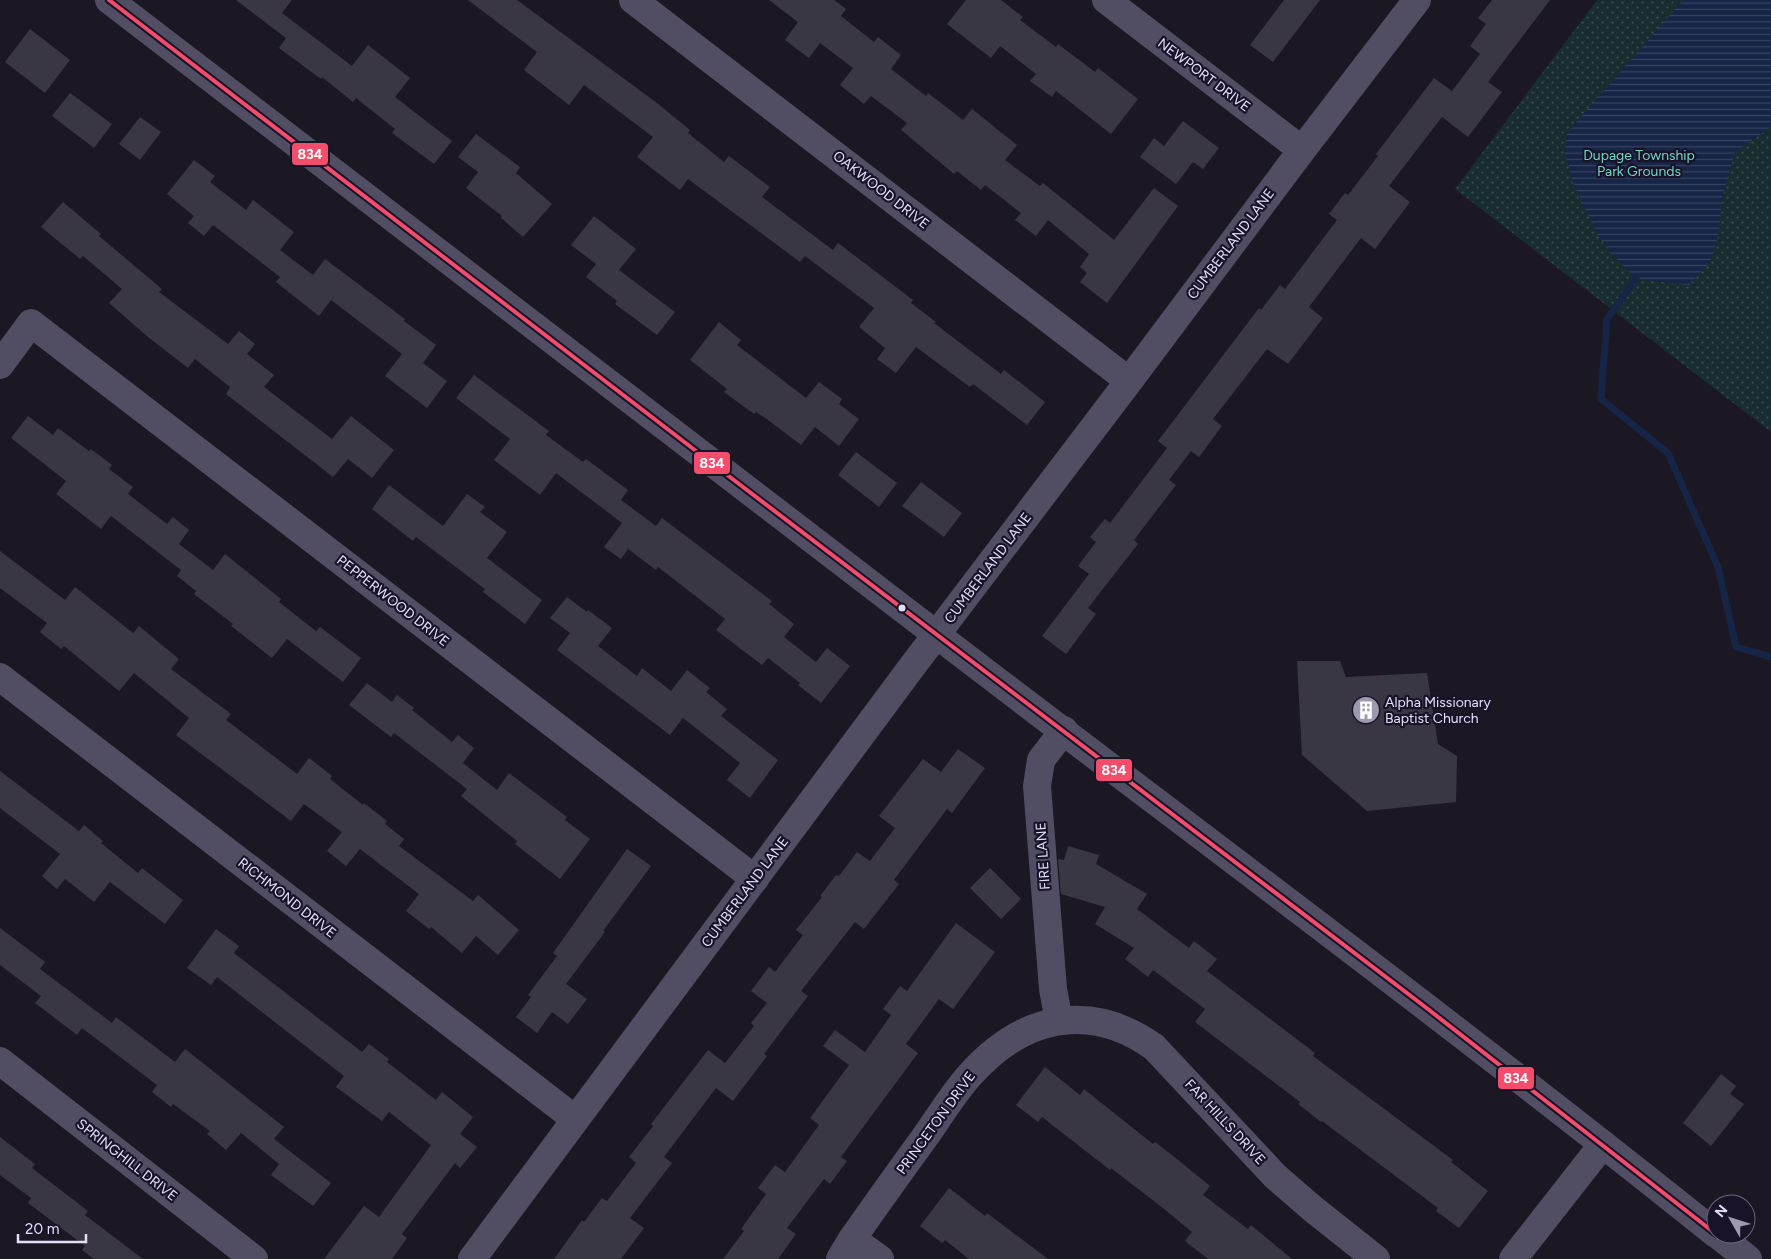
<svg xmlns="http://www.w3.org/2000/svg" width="1771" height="1259" viewBox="0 0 1771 1259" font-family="Figtree,sans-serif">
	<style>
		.park { fill: url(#park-dots) }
		.water { fill: url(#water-rules) }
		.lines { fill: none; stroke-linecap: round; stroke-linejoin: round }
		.stream { stroke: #162446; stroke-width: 7 }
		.building { fill: #3a3744 }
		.minor { stroke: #514e63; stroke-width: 28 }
		.bus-1-casing { stroke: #191328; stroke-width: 8 }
		.bus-1 { stroke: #f44d6c; stroke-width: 4 }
		.bus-dot { fill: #e4defb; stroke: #191328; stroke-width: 2 }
		.labels { text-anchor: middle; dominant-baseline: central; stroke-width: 4.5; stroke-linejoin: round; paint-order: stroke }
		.street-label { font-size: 14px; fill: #e4defb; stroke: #191328 }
		.park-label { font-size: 14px; fill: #70d5c5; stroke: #191328 }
		.poi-label { font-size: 14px; fill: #e4defb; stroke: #191328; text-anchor: start }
		.line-badge { stroke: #191328; stroke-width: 2 }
		.badge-label { font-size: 14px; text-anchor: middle; font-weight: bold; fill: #fff }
	</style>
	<defs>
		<pattern id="park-dots" width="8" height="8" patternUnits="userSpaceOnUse" patternTransform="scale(1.25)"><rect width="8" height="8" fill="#182d2f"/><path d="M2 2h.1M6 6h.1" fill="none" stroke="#394b4e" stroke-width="1.8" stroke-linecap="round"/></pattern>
		<pattern id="water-rules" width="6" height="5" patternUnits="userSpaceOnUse" patternTransform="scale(1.25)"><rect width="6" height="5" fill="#162446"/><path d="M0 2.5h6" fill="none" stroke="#384362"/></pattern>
	</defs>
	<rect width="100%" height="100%" fill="#1b1823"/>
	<path class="park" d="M 1597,0 L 1771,0 L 1771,432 L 1455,189 Z"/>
	<path class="water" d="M 1683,0 L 1771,0 L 1771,127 L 1735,152 L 1722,197 L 1719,233 L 1710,262 L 1689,285 L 1636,279 L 1610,252 L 1599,237 L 1573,183 L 1565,152 L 1567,133 Z"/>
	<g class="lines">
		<path class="stream" d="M 1636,279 L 1607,319 L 1601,399 L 1668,453 L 1718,567 L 1736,647 L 1771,657"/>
	</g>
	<path class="building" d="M 236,0 L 292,0 L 282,13 L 352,66 L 368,45 L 410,78 L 395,97 L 452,141 L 434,164 L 392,133 L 395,129 L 356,98 L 353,102 L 322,77 L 321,79 L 279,48 L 286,38 Z
		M 468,0 L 517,0 L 657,103 L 690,130 L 688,133 L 724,162 L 729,156 L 770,187 L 762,197 L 833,250 L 838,243 L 913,300 L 911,303 L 936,322 L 934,323 L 1001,374 L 1004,370 L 1045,402 L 1027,425 L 973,384 L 970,387 L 916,347 L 896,373 L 877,359 L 885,348 L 859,327 L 874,308 L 805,256 L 800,262 L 688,179 L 680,190 L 637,157 L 653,137 L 584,85 L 569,105 L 524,70 L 537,52 Z
		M 769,0 L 834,0 L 846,9 L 841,16 L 874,42 L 878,37 L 901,55 L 891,69 L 926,96 L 928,93 L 963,120 L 972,109 L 1017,145 L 1005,160 L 1040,186 L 1043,183 L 1114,240 L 1154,188 L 1178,206 L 1107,303 L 1080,282 L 1087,273 L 1080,267 L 1089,254 L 1048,220 L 1036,236 L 1015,220 L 1021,213 L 985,185 L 981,190 L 957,171 L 954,174 L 901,130 L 907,123 L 871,96 L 864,104 L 840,85 L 853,68 L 820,43 L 809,58 L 785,40 L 798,22 Z
		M 966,0 L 1001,0 L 1023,17 L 1020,20 L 1056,47 L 1058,44 L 1095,72 L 1098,68 L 1138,99 L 1111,134 L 1056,91 L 1052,97 L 1030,81 L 1036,74 L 1000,46 L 991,58 L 947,24 Z
		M 1284,0 L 1320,0 L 1273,62 L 1250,45 Z
		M 1492,0 L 1550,0 L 1488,82 L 1502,92 L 1468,137 L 1442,117 L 1389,186 L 1410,202 L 1375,249 L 1361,238 L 1309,307 L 1323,318 L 1288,364 L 1267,349 L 1213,419 L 1222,426 L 1199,457 L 1191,451 L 1169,480 L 1176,485 L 1134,540 L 1138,544 L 1088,608 L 1096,614 L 1066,654 L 1042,636 L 1089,574 L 1078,566 L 1096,542 L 1090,537 L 1105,519 L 1110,523 L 1167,448 L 1158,441 L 1259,308 L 1261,310 L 1280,285 L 1285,289 L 1337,220 L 1329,214 L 1345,193 L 1348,195 L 1378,156 L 1376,154 L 1434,78 L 1452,91 L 1480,54 L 1470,46 L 1486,24 L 1478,18 Z
		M 30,29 L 70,60 L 45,93 L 5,62 Z
		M 70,93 L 112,124 L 94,148 L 52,116 Z
		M 140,117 L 161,132 L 140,160 L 119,144 Z
		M 1183,121 L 1219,148 L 1203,169 L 1193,162 L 1176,184 L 1140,157 L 1154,138 L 1164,146 Z
		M 476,134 L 520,167 L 516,173 L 552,204 L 523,237 L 501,218 L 502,216 L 466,188 L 478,172 L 458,157 Z
		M 194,160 L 215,176 L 210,182 L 246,210 L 253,200 L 294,232 L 280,250 L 313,275 L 325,259 L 405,319 L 404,321 L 436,345 L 423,363 L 447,381 L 427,408 L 385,376 L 402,354 L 331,300 L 319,316 L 276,282 L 280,277 L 213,225 L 204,236 L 188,223 L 194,216 L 167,194 Z
		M 63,202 L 101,234 L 99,236 L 162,289 L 159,292 L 228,344 L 239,331 L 255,344 L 247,354 L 274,375 L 264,387 L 332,439 L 351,416 L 394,450 L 372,478 L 348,459 L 333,477 L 226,394 L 230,387 L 195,359 L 188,368 L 148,337 L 109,303 L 122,289 L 83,256 L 80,259 L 41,227 Z
		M 594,216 L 636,249 L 619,270 L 675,312 L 657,335 L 615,304 L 617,301 L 586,277 L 596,264 L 571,245 Z
		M 719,322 L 741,340 L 737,345 L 806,398 L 819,382 L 842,399 L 839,404 L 859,419 L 839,446 L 815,427 L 801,445 L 768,420 L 756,412 L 754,414 L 724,392 L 727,389 L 690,360 Z
		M 474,375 L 549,431 L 546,435 L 583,462 L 586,459 L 628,490 L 621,500 L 656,526 L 662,518 L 772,601 L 769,604 L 794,624 L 784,637 L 816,662 L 827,648 L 850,666 L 821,703 L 798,685 L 800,683 L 768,658 L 762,665 L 716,630 L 725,619 L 658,567 L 656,570 L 628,549 L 621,559 L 604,547 L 622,523 L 556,473 L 540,495 L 494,460 L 510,439 L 456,398 Z
		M 28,416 L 53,435 L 58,428 L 89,451 L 91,449 L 112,465 L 109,469 L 133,487 L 128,494 L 167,524 L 173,517 L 189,530 L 179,544 L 213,570 L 225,554 L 281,599 L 279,602 L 316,631 L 320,627 L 361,658 L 343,682 L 287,639 L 272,658 L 231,626 L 233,624 L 194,594 L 196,591 L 177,576 L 181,570 L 111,516 L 101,529 L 56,494 L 66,481 L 11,438 Z
		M 856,452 L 897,483 L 879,507 L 838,475 Z
		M 921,482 L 962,513 L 944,537 L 902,506 Z
		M 389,485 L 443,526 L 467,494 L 485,507 L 480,512 L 507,532 L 487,558 L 542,600 L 525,624 L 483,592 L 485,589 L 416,537 L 413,541 L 372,509 Z
		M 0,551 L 65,600 L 75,587 L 133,633 L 139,626 L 179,659 L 171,669 L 231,714 L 226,720 L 297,774 L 309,758 L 332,776 L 330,779 L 363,805 L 364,803 L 387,821 L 385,824 L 404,839 L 399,846 L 473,901 L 478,895 L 519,930 L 498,955 L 476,936 L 462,953 L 431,927 L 429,929 L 406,911 L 419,894 L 360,849 L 346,866 L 327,851 L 342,832 L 304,804 L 291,821 L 176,735 L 189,718 L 134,673 L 119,691 L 64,646 L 61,649 L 40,632 L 47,623 L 0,588 Z
		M 567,597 L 587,612 L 588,610 L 612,628 L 598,646 L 637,676 L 642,668 L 671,691 L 687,670 L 710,688 L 706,692 L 727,709 L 721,716 L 778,760 L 750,798 L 727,780 L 740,763 L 683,718 L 670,735 L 557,650 L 570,633 L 550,618 Z
		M 1297,661 L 1340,661 L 1346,677 L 1427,673 L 1438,744 L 1457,756 L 1456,802 L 1367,811 L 1302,755 Z
		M 367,683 L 392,702 L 397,695 L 414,708 L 412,710 L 452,742 L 458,735 L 474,748 L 463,763 L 497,790 L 509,773 L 567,817 L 565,820 L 590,839 L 560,879 L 515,844 L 517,841 L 461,796 L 467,789 L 394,733 L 391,737 L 349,705 Z
		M 958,749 L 985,768 L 952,813 L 947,809 L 894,880 L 899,884 L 864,929 L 855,922 L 801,991 L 808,996 L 764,1054 L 767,1056 L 733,1101 L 716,1088 L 664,1157 L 672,1163 L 630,1218 L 644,1228 L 621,1259 L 554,1259 L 582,1220 L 584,1222 L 602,1198 L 607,1201 L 636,1163 L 629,1157 L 653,1126 L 651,1124 L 708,1050 L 725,1063 L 754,1026 L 751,1023 L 767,1003 L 751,991 L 769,967 L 775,972 L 803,935 L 796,930 L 822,897 L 820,896 L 836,875 L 839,876 L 857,852 L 870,861 L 895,828 L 879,816 L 923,759 L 941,772 Z
		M 0,771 L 79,831 L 84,825 L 103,841 L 101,843 L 138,873 L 142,868 L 183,900 L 165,924 L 110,882 L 94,902 L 65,879 L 57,889 L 42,876 L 60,854 L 0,808 Z
		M 1068,846 L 1099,855 L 1096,864 L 1147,894 L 1137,909 L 1189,948 L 1194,941 L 1217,959 L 1207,971 L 1315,1053 L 1313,1056 L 1453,1160 L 1451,1162 L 1488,1191 L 1459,1228 L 1436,1211 L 1438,1208 L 1322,1121 L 1321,1122 L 1298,1104 L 1300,1102 L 1195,1022 L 1205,1009 L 1153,970 L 1148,977 L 1125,959 L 1134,948 L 1095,924 L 1105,907 L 1061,894 L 1058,859 L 1064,860 Z
		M 627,849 L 651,866 L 603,931 L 605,932 L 566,984 L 587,999 L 568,1024 L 552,1012 L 537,1033 L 516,1017 L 531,997 L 528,995 L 557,956 L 553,953 Z
		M 990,868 L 1021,899 L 1001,919 L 970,888 Z
		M 956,923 L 995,952 L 953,1009 L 939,999 L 906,1044 L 918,1053 L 841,1157 L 847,1161 L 830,1184 L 824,1179 L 787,1228 L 796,1234 L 778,1259 L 723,1259 L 744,1231 L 741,1229 L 766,1194 L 758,1188 L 775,1165 L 785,1172 L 819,1125 L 810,1118 L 849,1065 L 823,1046 L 835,1030 L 865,1052 L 891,1015 L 883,1009 L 900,986 L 907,991 Z
		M 0,928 L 45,962 L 40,969 L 112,1023 L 116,1017 L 175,1062 L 185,1049 L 284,1127 L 274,1139 L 331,1183 L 313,1206 L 271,1175 L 279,1164 L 241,1133 L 226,1150 L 207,1134 L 210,1131 L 173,1104 L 171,1107 L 152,1092 L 157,1085 L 82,1028 L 77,1035 L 35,1003 L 41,996 L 0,965 Z
		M 216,929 L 239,946 L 234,953 L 362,1052 L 369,1044 L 389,1059 L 387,1062 L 436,1100 L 442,1092 L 473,1117 L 460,1134 L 477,1147 L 460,1168 L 455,1163 L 402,1234 L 407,1238 L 392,1259 L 324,1259 L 364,1206 L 379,1217 L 431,1145 L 389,1112 L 382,1121 L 336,1087 L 344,1076 L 217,977 L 211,985 L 187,968 Z
		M 1045,1067 L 1080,1095 L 1084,1089 L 1153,1144 L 1155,1142 L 1177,1159 L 1210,1186 L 1203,1195 L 1248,1229 L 1251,1225 L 1292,1259 L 1208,1259 L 1185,1241 L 1192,1232 L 1159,1205 L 1111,1168 L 1110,1170 L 1042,1117 L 1038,1122 L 1016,1105 Z
		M 1721,1074 L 1736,1086 L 1730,1094 L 1744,1104 L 1711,1146 L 1683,1123 Z
		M 0,1137 L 35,1164 L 32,1168 L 88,1211 L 85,1215 L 143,1259 L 94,1259 L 82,1250 L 85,1246 L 28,1203 L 31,1198 L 0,1175 Z
		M 949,1188 L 985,1216 L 987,1213 L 1048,1259 L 969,1259 L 945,1240 L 942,1243 L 920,1226 Z"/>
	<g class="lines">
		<path class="minor" d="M 109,0 C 383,211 657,422 933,632 C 1194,832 1459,1028 1716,1234
			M 633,0 L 1129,381
			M 1106,0 L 1302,150
			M 0,365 L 31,323 L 755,879
			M 0,677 L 575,1119
			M 1059,1021 L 1053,989 L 1037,786 L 1041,760 L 1064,730
			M 0,1061 L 254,1259
			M 1717,1234 L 1748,1259
			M 852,1239 L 880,1259
			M 472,1259 L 911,668 L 1129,381 L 1302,150 L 1417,0
			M 840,1259 L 852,1239 C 876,1205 900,1171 925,1137 C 939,1117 953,1094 969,1076 C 1021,1017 1088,1000 1154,1047 L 1275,1176 L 1313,1209 L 1376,1259
			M 1513,1259 L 1603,1144"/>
		<g class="bus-1-casing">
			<path id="bus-1" d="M 109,0 L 726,474 L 1424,1006 L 1716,1234"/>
		</g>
		<use href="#bus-1" class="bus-1"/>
	</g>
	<defs>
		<g id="building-disc" transform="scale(1.4375)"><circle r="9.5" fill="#9e99af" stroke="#191328"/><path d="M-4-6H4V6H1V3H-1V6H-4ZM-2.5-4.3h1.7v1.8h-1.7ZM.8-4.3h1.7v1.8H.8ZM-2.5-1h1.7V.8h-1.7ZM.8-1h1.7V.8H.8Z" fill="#fff"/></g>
	</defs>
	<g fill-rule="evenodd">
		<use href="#building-disc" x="1366" y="710"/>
	</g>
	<circle class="bus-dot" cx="902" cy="608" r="4.5"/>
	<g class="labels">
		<g class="street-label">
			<text transform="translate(1204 75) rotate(37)">NEWPORT DRIVE</text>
			<text transform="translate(881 190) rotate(38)">OAKWOOD DRIVE</text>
			<text transform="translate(1231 244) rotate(-53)">CUMBERLAND LANE</text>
			<text transform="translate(988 568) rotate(-53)">CUMBERLAND LANE</text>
			<text transform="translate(393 601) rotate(38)">PEPPERWOOD DRIVE</text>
			<text transform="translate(1043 856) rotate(-94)">FIRE LANE</text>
			<text transform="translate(745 892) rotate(-53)">CUMBERLAND LANE</text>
			<text transform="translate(287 898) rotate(38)">RICHMOND DRIVE</text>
			<text transform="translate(1225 1122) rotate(47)">FAR HILLS DRIVE</text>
			<text transform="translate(936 1123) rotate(-54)">PRINCETON DRIVE</text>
			<text transform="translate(127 1160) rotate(38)">SPRINGHILL DRIVE</text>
		</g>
		<g class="park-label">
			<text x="1639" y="155">Dupage Township<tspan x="1639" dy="16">Park Grounds</tspan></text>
		</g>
		<g class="poi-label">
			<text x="1385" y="702">Alpha Missionary<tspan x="1385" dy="16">Baptist Church</tspan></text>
		</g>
	</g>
	<g class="line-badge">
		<rect x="291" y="142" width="38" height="24" rx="5" fill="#f44d6c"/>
		<rect x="693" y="451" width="38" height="24" rx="5" fill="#f44d6c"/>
		<rect x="1095" y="758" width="38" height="24" rx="5" fill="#f44d6c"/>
		<rect x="1497" y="1066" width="38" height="24" rx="5" fill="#f44d6c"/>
	</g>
	<g class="badge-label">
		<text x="310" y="159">834</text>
		<text x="712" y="468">834</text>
		<text x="1114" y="775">834</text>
		<text x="1516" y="1083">834</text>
	</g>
	<g transform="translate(1731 1219) rotate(309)"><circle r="24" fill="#191328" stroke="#6a647c"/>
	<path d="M0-4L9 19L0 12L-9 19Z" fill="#9e99af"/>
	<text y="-8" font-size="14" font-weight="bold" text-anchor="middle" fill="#e4defb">N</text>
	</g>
	<path d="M18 1234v8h68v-8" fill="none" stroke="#e4defb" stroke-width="2.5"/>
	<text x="25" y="1234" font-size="15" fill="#e4defb" stroke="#191328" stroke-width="4" paint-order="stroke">20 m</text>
</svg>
